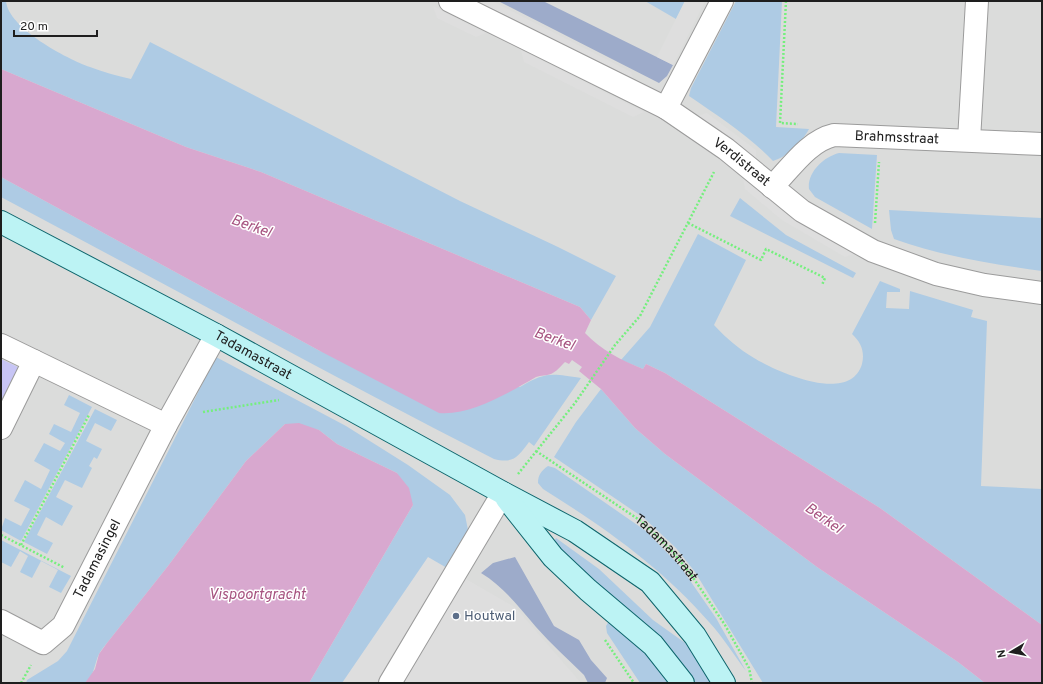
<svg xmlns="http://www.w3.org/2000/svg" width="1043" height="684" viewBox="0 0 1043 684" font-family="Overpass,sans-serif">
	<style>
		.residential { fill: #dbdcdb }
		.grass { fill: #aecbe4 }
		.forest { fill: #9dabca }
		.park { fill: #c7c5f5 }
		.parking { fill: #dedede }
		.water { fill: #d8a8cf }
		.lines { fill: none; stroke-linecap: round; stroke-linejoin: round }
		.street-casing { stroke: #9b9b9b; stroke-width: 24 }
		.secondary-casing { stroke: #0d656c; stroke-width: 24 }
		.path { stroke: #75ef7e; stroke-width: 2.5; stroke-dasharray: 2 2; stroke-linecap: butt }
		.street { stroke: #fff; stroke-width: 22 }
		.secondary { stroke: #bcf3f4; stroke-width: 22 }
		.service-dot { fill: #5c6f8a; stroke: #fff; stroke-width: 1.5 }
		.labels { text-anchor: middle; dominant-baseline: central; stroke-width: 3; stroke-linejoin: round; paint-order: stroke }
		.street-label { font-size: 14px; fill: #1e1e1e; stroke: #fff }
		.service-label { font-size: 14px; fill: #4e5e75; stroke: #fff; text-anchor: start }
		.water-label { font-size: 15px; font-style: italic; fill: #a6527f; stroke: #fff }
	</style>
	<rect width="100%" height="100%" fill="#e5eeeb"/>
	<path class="residential" d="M 1,1 L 1042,1 L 1042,683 L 1,683 Z"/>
	<path class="grass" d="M 1,1 L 6,1 C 8,28 67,59 90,67 C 103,72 117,76 131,79 L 150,42 L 460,201 L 558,247 L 616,276 L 591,320 L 580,307 L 261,172 L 186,147 L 1,69 Z
		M 645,1 L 685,1 L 676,19 Z
		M 736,1 L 782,1 L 776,127 L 809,129 C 802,142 787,157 773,161 C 748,135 718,116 689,96 L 691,88 Z
		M 839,153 L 877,155 L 872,229 L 815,197 L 809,189 C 807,173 823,157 839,153 Z
		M 1,177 L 320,351 L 520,387 C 547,371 552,374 581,378 L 534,446 L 529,442 C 518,457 513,464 494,459 C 328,374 165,284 1,197 Z
		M 740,198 L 786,235 L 856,273 L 853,278 L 730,216 Z
		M 889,210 L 1042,218 L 1042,271 C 991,264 942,256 894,239 L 891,230 Z
		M 698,234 L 746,260 L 714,325 C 726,338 739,349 754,358 C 777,372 850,405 862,364 C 865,352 861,342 852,334 L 880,281 L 900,289 L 900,292 L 887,292 L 886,308 L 909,309 L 910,291 L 973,310 L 971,317 L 987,321 L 981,486 L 1042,489 L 1042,625 L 880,508 L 665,373 L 646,364 L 643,369 L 621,360 L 650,327 Z
		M 216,357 L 346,426 L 408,465 L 450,495 L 465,515 L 469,535 L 370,683 L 309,683 L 413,505 L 397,473 L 337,444 L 319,430 L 285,424 L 246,461 L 168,566 L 107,643 C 104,647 101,650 99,654 C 94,664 95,675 85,683 L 26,683 L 27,680 L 58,661 L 67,651 Z
		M 601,389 L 635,428 L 665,454 L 817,567 L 958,662 L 985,683 L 763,683 L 695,572 L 676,548 L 644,518 L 554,457 L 576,422 Z
		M 69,395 L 92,407 L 21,541 L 1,530 L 5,518 L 21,526 L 30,509 L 14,501 L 25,480 L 41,489 L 50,470 L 34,461 L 44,443 L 60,451 L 65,443 L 49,434 L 54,424 L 71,432 L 80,413 L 64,405 Z
		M 95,409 L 117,420 L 111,431 L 95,423 L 86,441 L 102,449 L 97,459 L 94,457 L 89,466 L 92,468 L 82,488 L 65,480 L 56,497 L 73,506 L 62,526 L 46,517 L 37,535 L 53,543 L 47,554 L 24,542 Z
		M 548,466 L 555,468 L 646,531 L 680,566 L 716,618 L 746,671 C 734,655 723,637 709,622 C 662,568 604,527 543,489 L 538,483 C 538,475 541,471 548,466 Z
		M 556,538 L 599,569 L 653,620 L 688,645 L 714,683 L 692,683 L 626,612 L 553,543 Z
		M 1,540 L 71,576 L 61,593 L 49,587 L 58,570 L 41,561 L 32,578 L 20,572 L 28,556 L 20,551 L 11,567 L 1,562 Z
		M 610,619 L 642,645 L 672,683 L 640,683 L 607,633 L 606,626 Z"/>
	<path class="forest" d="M 498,1 L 543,1 L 673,65 L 667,76 L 659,83 Z
		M 515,557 L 554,626 L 579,640 L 591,660 L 607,678 L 605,683 L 588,683 L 584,675 C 568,659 551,644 536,627 C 519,607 504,587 481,573 L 493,563 Z"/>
	<path class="park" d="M 1,359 L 20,368 L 1,407 Z"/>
	<path class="parking" d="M 472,1 L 492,1 L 631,72 L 635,84 Z
		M 685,1 L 705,1 L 673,65 L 657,57 Z
		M 433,6 L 486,33 L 476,37 L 437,18 Z
		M 521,50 L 644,112 L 633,117 L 524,62 Z
		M 707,113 L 756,150 L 756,160 L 717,128 L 697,116 Z
		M 743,177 L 786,213 L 806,227 L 854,254 L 845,257 L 782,220 L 745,189 Z
		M 428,557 L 516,608 L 581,683 L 342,683 Z"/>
	<path class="water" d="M 1,69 L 186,147 L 261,172 L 580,307 L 591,320 L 585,333 C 601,350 621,360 643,369 L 646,364 L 665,373 L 880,508 L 1042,625 L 1042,683 L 985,683 L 958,662 L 817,567 L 665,454 L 635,428 L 601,389 L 579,371 L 582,367 L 572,360 L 569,364 L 565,362 C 561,366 556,372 551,374 C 546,376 541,375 536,377 C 510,392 470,416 439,413 L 320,351 L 1,177 Z
		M 299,423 L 319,430 L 337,444 L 397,473 L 409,488 L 413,505 L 309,683 L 85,683 L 95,669 L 99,654 L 107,643 L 168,566 L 246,461 L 285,424 Z"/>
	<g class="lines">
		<g class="street-casing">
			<g id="street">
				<path id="s2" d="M 450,1 L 666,108 L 726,149 L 802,211 L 873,251 L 936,274 L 984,285 L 1042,293"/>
				<path d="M 666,108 L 722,1"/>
				<path d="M 969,140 L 977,1"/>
				<path id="s3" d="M 772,187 C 790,169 808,141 834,135 L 1042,144"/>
				<path d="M 1,345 L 34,361 L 1,428"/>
				<path d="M 34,361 L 166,425"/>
				<path id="s4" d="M 1,621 L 43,643 L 63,626 L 166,425 L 216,335"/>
				<path d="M 390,683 L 503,493"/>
			</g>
		</g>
		<g class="secondary-casing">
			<g id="secondary">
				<path id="s5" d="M 1,222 L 216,335 L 503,493 L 575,531 L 650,582 L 695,636 L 724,683"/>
				<path d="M 507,499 L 553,557 L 588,590 L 653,645 L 683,683"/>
			</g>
		</g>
		<g class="path">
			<path d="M 786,1 L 780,123 L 798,124"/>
			<path d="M 688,223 L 761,260 L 766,249 L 825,278 L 822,285"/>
			<path d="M 875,223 L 879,162"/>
			<path d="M 203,412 L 279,400"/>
			<path id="s1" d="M 536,451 L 641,521 L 671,550 L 690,573 L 725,625 L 749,668 L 752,683"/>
			<path d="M 518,474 L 575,403 L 615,345 L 640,316 L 714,172"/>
			<path d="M 1,535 L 65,568"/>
			<path d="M 21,545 L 89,415"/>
			<path d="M 605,640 L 634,683"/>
			<path d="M 21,683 L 31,665"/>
		</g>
		<use href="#street" class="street"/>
		<use href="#secondary" class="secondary"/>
	</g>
	<circle class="service-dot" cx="456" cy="616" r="4"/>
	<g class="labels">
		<g class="street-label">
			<text stroke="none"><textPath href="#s3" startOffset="145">Brahmsstraat</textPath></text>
			<text stroke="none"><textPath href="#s2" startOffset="334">Verdistraat</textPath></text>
			<text stroke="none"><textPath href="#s5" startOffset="285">Tadamastraat</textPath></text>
			<text stroke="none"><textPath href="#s1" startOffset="163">Tadamastraat</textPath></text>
			<text stroke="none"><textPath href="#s4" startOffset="149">Tadamasingel</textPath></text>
		</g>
		<g class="service-label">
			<text x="464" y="616">Houtwal</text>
		</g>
		<g class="water-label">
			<text transform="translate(251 227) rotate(20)">Berkel</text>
			<text transform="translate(554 340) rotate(20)">Berkel</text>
			<text transform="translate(823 519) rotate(35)">Berkel</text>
			<text x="257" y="595">Vispoortgracht</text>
		</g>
	</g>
	<rect width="1043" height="684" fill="none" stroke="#1e1e1e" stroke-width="4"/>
	<g transform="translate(1011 652) rotate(260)" stroke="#ffffff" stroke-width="3" paint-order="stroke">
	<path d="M0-3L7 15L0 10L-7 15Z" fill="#1e1e1e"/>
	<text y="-6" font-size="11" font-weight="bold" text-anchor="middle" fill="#1e1e1e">N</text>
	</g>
	<path d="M14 30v6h83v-6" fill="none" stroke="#1e1e1e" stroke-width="2"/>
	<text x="20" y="30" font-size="12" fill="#1e1e1e" stroke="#ffffff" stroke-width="3" paint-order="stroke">20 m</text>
</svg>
